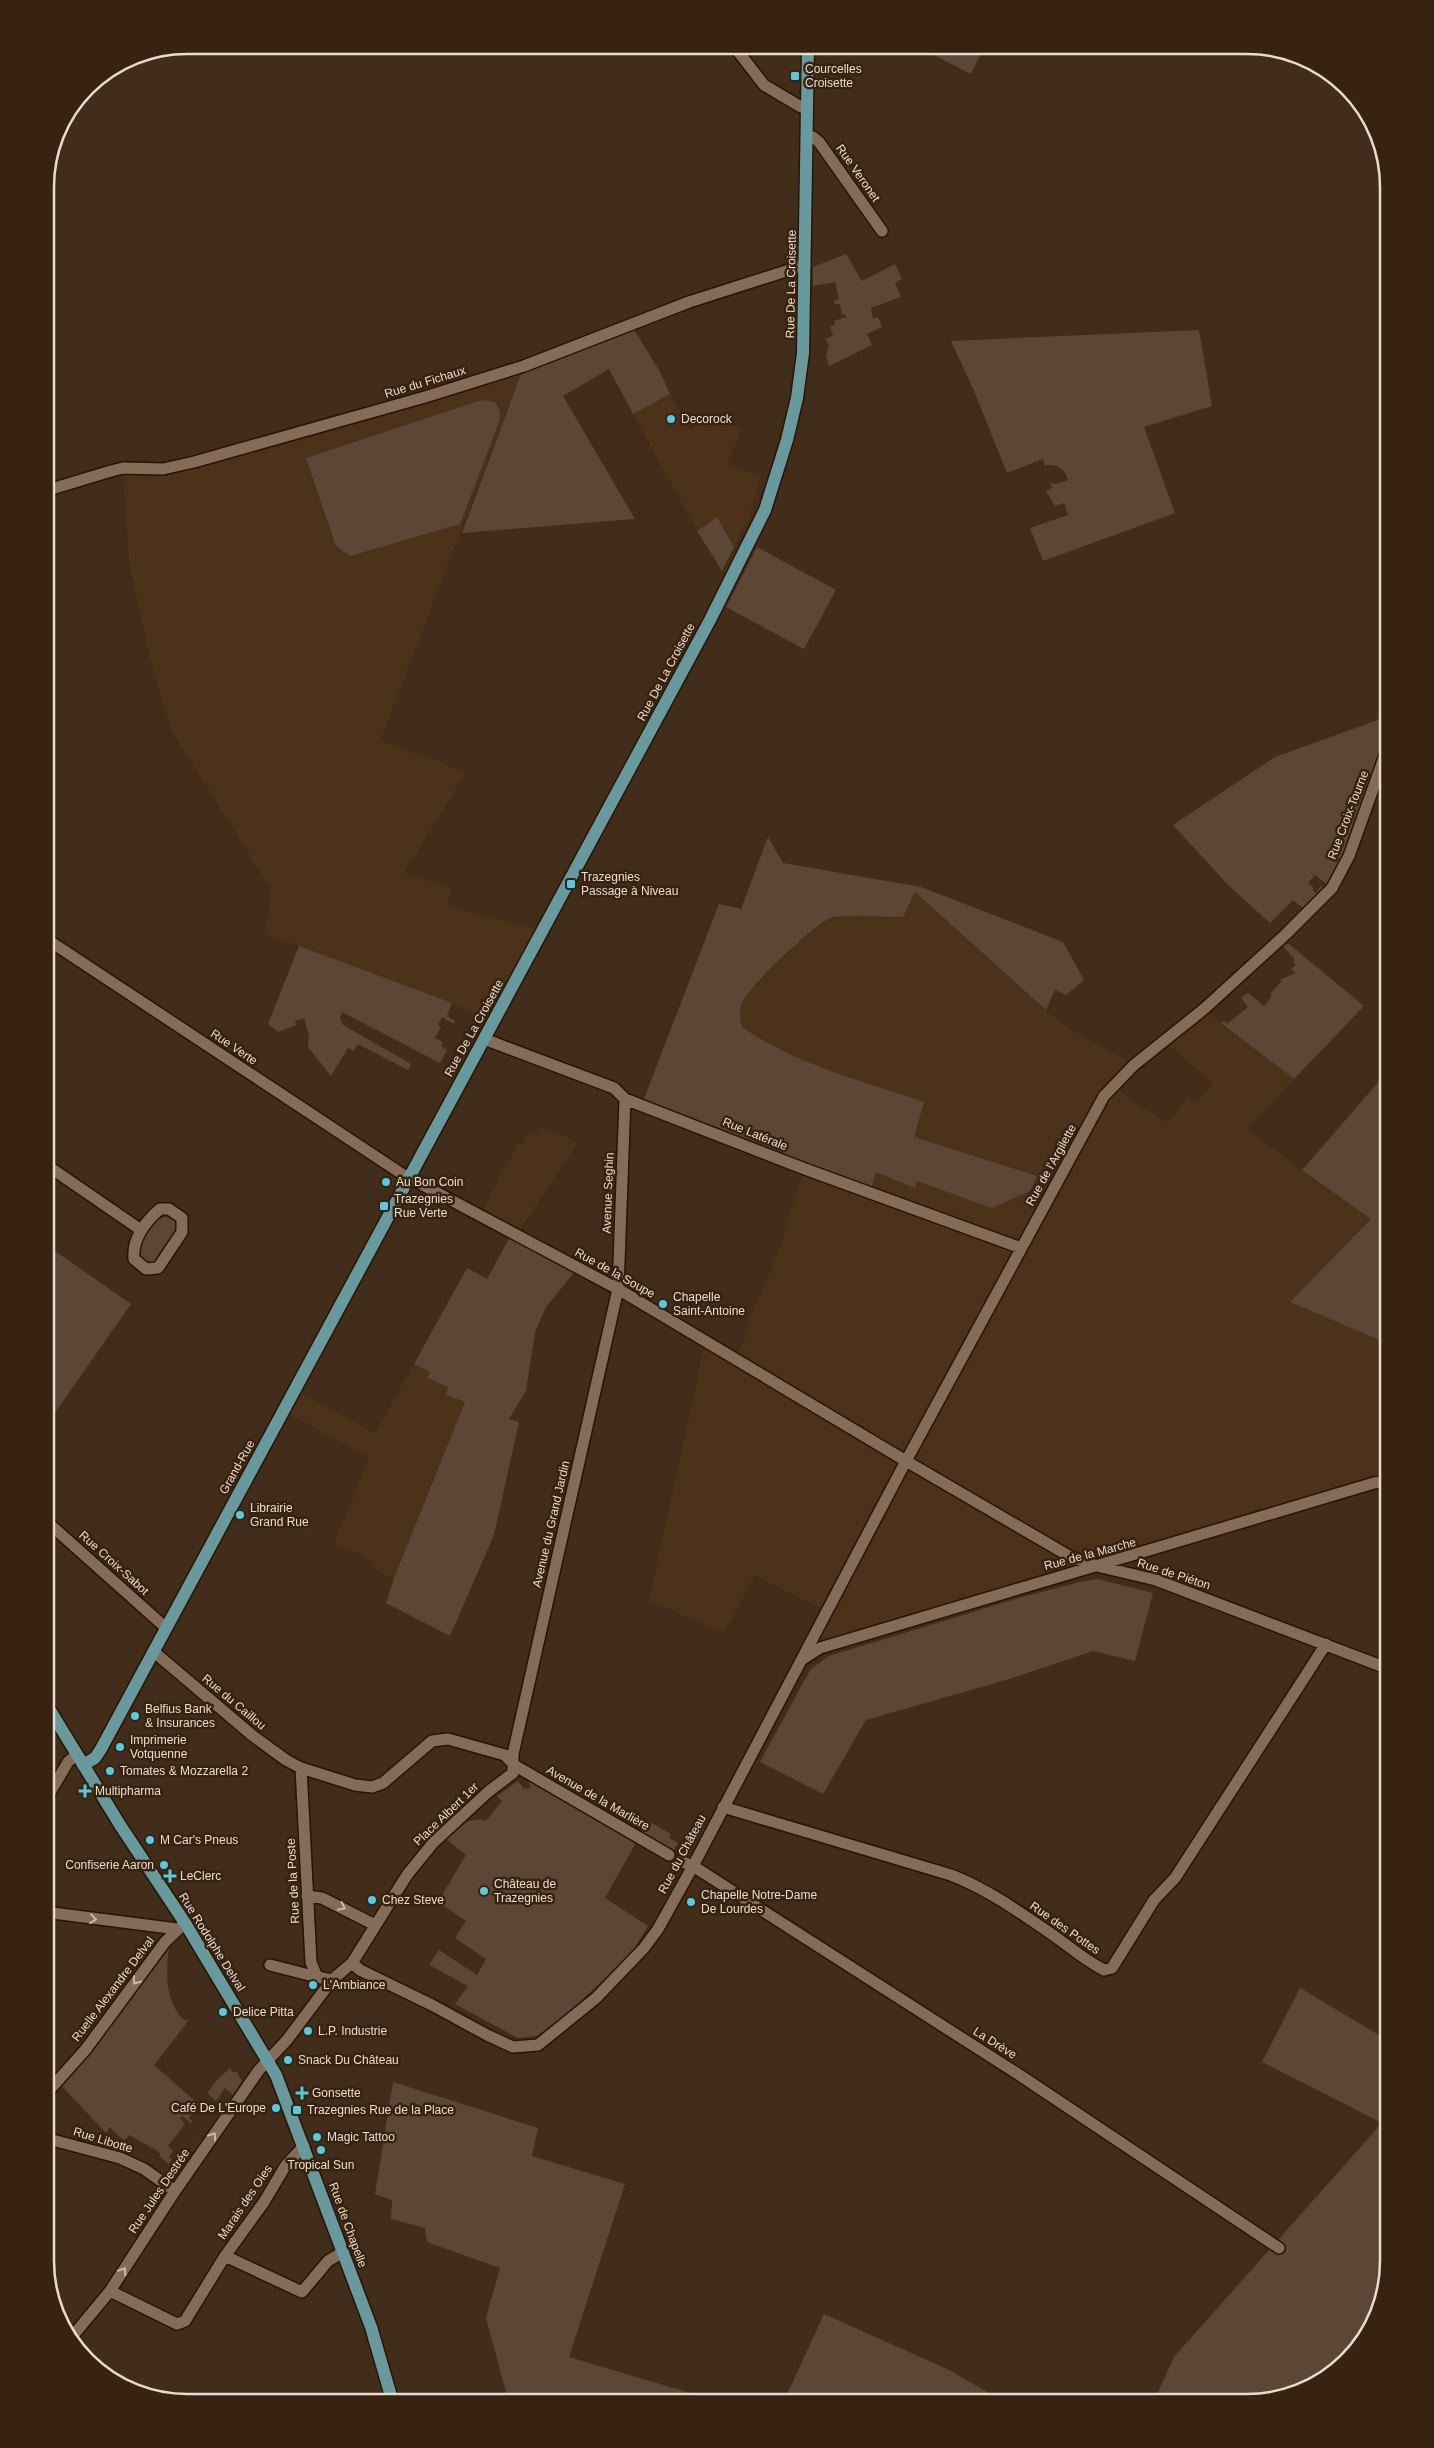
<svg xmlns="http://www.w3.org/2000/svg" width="1434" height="2448" viewBox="0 0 1434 2448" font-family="Helvetica,sans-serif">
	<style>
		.built { fill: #4d321a }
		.green { fill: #5c4736 }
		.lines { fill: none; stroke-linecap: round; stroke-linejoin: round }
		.minor-casing { stroke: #281503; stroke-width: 14 }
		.major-casing { stroke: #281503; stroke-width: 15 }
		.minor { stroke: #856c58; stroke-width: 11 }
		.major { stroke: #689a9d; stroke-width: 12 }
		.oneway { stroke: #cbbaac }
		.poi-dot { fill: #55cae0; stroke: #382310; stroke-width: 2 }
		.labels { text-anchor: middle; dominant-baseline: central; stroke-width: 5; stroke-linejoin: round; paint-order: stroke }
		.poi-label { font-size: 12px; fill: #e9dbd0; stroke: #382310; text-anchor: start }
		.street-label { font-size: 12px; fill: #e9dbd0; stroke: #382310 }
		.rim { fill: none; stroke: #e9dbd0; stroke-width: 2.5 }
	</style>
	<rect width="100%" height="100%" fill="#422d1a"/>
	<path class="built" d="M 524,366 L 381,739 L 391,745 L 440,761 L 465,774 L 404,873 L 452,888 L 447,906 L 542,931 L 495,1020 L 266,934 L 271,889 L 171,730 L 150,659 L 129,562 L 123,468 L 163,469 Z
		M 670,394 L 690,430 L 712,417 L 742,428 L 727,465 L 761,476 L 750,515 L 734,547 L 717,517 L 697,531 L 633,414 Z
		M 915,892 L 1059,1022 L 1134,1065 L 1114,1084 L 1130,1100 L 1169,1123 L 1187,1097 L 1198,1102 L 1213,1084 L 1164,1041 L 1204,1009 L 1294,1079 L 1247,1130 L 1371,1219 L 1290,1302 L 1389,1344 L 1389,1481 L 1079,1570 L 802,1660 L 827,1611 L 755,1575 L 724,1633 L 649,1600 L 706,1340 L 734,1358 L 746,1337 L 750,1319 L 785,1236 L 783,1234 L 805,1169 L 642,1104 L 719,904 L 741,909 Z
		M 541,1126 L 578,1143 L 516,1235 L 480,1216 L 518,1143 L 522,1145 L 528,1132 L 536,1135 Z
		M 414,1364 L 430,1372 L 427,1378 L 449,1387 L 446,1395 L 465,1402 L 394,1578 L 373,1569 L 375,1563 L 365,1559 L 366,1557 L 334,1544 L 369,1457 L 283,1411 L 295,1390 L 375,1433 Z"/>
	<path class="green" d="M 914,45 L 985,45 L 971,74 Z
		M 846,254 L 862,281 L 895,264 L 902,279 L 895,283 L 901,297 L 871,308 L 873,319 L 878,317 L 882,327 L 867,334 L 872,345 L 829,366 L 826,356 L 829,345 L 825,339 L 833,336 L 830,326 L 835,325 L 834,321 L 846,317 L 845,314 L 842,315 L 840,304 L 835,304 L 834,301 L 839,299 L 835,282 L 813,286 L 813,267 Z
		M 631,325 L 659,370 L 670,394 L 633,414 L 609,369 L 563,396 L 635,519 L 462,533 L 524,366 Z
		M 1199,330 L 1212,406 L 1144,427 L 1175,513 L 1043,561 L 1030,528 L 1068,515 L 1064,503 L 1055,506 L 1046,491 L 1052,488 L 1050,483 L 1055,484 L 1068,480 C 1064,467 1058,465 1045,465 L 1043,459 L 1007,473 L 974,391 L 951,341 Z
		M 482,400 L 495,402 L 500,411 L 500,419 L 460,524 L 350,556 L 336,546 L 306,458 Z
		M 717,517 L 734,547 L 722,571 L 697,531 Z
		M 757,547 L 836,590 L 804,649 L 726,607 Z
		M 1389,716 L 1389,744 L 1332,888 L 1315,875 L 1308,883 L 1314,888 L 1312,890 L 1316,893 L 1321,886 L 1323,887 L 1303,908 L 1293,900 L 1270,923 L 1229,886 L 1173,825 L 1275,757 Z
		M 768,837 L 783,863 L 921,887 L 1063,942 L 1084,980 L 1066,995 L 1055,990 L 1046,1010 L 915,892 L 903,917 C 881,917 856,914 833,917 C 819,919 751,985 743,1000 C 738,1009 740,1017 742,1027 C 796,1065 863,1081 924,1102 L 914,1137 L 1037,1176 L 1030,1191 L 992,1208 L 917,1181 L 915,1188 L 876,1172 L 870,1192 L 642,1104 L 719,904 L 741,909 Z
		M 1289,944 L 1364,1006 L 1294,1079 L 1221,1023 L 1224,1021 L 1227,1024 L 1248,1007 L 1241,998 L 1248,993 L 1264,1006 L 1272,996 L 1270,994 L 1281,982 L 1280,980 L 1295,973 L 1291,968 L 1296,966 L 1293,962 L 1295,960 L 1282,945 Z
		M 299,946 L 452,1003 L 447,1016 L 455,1021 L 454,1024 L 442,1017 L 438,1025 L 441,1027 L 435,1038 L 443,1042 L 441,1046 L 447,1050 L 440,1063 L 342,1012 L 340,1018 L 343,1025 L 411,1064 L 408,1070 L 358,1044 L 354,1051 L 348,1048 L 331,1076 L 308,1047 L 309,1036 L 304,1018 L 295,1021 L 296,1025 L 278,1032 L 268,1024 Z
		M 1389,1070 L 1389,1344 L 1290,1302 L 1371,1219 L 1302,1170 Z
		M 165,1217 L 171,1218 L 176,1222 L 175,1235 L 154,1264 L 148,1264 L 141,1258 C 136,1243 149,1221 165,1217 Z
		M 512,1233 L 578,1268 L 546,1307 L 535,1332 L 526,1391 L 509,1419 L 519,1422 L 494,1535 L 450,1636 L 386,1603 L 394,1578 L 465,1402 L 446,1395 L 448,1387 L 427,1378 L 430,1372 L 414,1364 L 467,1268 L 487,1279 Z
		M 45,1244 L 131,1304 L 45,1427 Z
		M 1098,1579 L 1153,1593 L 1135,1661 L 1093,1651 L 1006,1680 L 866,1720 L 823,1794 L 760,1762 L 805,1679 L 811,1669 L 829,1656 L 1019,1598 L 1080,1582 Z
		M 529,1778 L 637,1841 L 605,1898 L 648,1926 L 630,1955 L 569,2012 L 537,2036 L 518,2038 L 455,2004 L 468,1986 L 429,1965 L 439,1950 L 477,1975 L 486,1959 L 455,1938 L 466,1921 L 438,1902 L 466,1855 L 445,1838 C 458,1828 469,1815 486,1821 L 502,1801 L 497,1796 L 518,1781 L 524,1789 L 530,1788 Z
		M 648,1821 L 671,1834 L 669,1838 L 678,1843 L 673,1851 L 641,1834 Z
		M 170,1942 C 166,1968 163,2000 184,2020 L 189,2020 L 154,2065 L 203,2108 L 199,2113 L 186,2102 L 182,2105 L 192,2114 L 189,2118 L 193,2121 L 191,2123 L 182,2116 L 180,2119 L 184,2122 L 183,2127 L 168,2146 L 173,2151 L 169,2157 L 172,2159 L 169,2164 L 161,2158 L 159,2152 L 129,2135 L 124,2141 L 110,2127 L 106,2133 L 59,2083 Z
		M 1300,1988 L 1389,2041 L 1389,2262 L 1365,2340 L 1310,2389 L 1248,2403 L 1153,2403 L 1174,2357 L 1382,2123 L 1262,2062 Z
		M 230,2068 L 234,2073 L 236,2071 L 242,2081 L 233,2095 L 225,2088 L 216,2101 L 207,2093 L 217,2080 Z
		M 393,2082 L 538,2128 L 532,2156 L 625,2184 L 569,2357 L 724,2403 L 509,2403 L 486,2318 L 500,2268 L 427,2242 L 425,2228 L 391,2219 L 392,2200 L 375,2194 Z
		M 824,2314 L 947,2369 L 1007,2403 L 783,2403 Z"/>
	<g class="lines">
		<g class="minor-casing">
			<path id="minor" d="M 733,45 L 764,85 L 801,107 L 807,107
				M 807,137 L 813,137 L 819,142 L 882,231
				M 45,491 L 111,471 L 123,468 L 163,469 L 194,462 L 425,397 L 524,366 L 689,302 L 805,265
				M 45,938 L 402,1174 L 618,1289 L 906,1461 L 1069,1556 L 1097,1566 L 1156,1580 L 1389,1669
				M 484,1039 L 614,1088 L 625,1099 L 805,1169 L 1021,1248
				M 45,1164 L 141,1230
				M 160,1209 L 169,1209 L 182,1218 L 182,1232 L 158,1268 L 146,1269 L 134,1259 C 132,1238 145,1222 160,1209 Z
				M 45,1520 L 165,1627
				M 153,1651 L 253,1736 L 286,1760 L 301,1768 L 355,1785 L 372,1787 L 383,1783 L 432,1741 L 448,1739 L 505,1755 L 514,1765 L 669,1855
				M 803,1659 L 820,1648 L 1374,1483 L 1389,1481
				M 301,1768 L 311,1962 L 317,1977 L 332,1980
				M 45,1801 L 68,1762 L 77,1754
				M 723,1807 L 951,1875 C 987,1889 1018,1911 1050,1933 C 1069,1946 1084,1960 1104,1970 L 1112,1968 L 1154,1900 L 1175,1878 L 1326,1644
				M 680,1861 L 693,1866 L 1021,2076 L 1279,2248
				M 307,1896 L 322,1898 L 375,1925
				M 45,1912 L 177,1929
				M 352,1963 L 360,1970 L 432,2005 L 487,2035 L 513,2047 L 538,2045 L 596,1998 L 644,1948 L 658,1929 L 693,1866 L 906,1461 L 1104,1096 L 1134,1065 L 1204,1009 L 1285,935 L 1332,888 L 1349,856 L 1389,744
				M 270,1965 L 317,1977
				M 45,2095 L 86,2049 L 165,1942 L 185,1923
				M 45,2138 L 120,2158 L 144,2169 L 175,2191
				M 304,2146 L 286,2165 L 264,2202 L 225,2256 L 302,2292 L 328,2261 L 343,2252
				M 110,2291 L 177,2324 L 185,2321 L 225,2256
				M 71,2338 L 110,2291 L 175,2191 L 259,2070 L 287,2040 L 332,1980 L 352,1963 L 407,1875 L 433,1843 L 488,1792 L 513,1773 L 513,1754 L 618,1289 L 625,1099"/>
		</g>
		<g class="major-casing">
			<path id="major" d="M 45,1702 L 120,1825 L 185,1923 L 276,2075 L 371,2327 L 393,2403
				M 83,1765 L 95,1758 L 101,1749 L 710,620 L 765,510 L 787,440 L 797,398 L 803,353 L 808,45"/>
		</g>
		<use href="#minor" class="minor"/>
		<use href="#major" class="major"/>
	</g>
	<defs><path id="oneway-chevron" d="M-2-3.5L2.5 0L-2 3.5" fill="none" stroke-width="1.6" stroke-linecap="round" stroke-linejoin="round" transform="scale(1.25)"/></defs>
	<g class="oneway">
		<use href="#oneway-chevron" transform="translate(342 1907) rotate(26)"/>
		<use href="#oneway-chevron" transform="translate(93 1919) rotate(7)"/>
		<use href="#oneway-chevron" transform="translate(136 1981) rotate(127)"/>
		<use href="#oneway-chevron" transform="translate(213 2136) rotate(-55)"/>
		<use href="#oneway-chevron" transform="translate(123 2271) rotate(-57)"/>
	</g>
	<g class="poi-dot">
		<rect x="790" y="71" width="10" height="10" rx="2.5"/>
		<circle cx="671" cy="419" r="5"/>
		<rect x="566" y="879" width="10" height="10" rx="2.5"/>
		<circle cx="386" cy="1182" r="5"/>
		<rect x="379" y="1201" width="10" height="10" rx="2.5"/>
		<circle cx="663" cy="1304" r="5"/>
		<circle cx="240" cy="1515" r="5"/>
		<circle cx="135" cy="1716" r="5"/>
		<circle cx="120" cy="1747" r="5"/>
		<circle cx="110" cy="1771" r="5"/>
		<path d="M82.5 1783.5h5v5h5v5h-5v5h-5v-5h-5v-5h5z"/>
		<circle cx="150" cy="1840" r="5"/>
		<circle cx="164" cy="1865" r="5"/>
		<path d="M167.5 1868.5h5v5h5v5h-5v5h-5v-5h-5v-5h5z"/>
		<circle cx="484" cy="1891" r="5"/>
		<circle cx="372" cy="1900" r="5"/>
		<circle cx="691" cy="1902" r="5"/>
		<circle cx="313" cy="1985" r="5"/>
		<circle cx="223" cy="2012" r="5"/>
		<circle cx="308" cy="2031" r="5"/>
		<circle cx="288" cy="2060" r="5"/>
		<path d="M299.5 2085.5h5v5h5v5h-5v5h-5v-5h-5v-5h5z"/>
		<circle cx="276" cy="2108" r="5"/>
		<rect x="292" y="2105" width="10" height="10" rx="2.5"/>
		<circle cx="317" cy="2137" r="5"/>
		<circle cx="321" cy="2150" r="5"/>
	</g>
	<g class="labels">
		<g class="poi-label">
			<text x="805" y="69">Courcelles<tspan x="805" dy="14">Croisette</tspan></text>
			<text x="681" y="419">Decorock</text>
			<text x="581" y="877">Trazegnies<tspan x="581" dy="14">Passage à Niveau</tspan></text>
			<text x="396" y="1182">Au Bon Coin</text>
			<text x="394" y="1199">Trazegnies<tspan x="394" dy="14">Rue Verte</tspan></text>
			<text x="673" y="1297">Chapelle<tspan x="673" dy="14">Saint-Antoine</tspan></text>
			<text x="250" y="1508">Librairie<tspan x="250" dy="14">Grand Rue</tspan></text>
			<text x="145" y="1709">Belfius Bank<tspan x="145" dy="14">&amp; Insurances</tspan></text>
			<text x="130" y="1740">Imprimerie<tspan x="130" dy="14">Votquenne</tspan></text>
			<text x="120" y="1771">Tomates &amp; Mozzarella 2</text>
			<text x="95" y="1791">Multipharma</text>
			<text x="160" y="1840">M Car's Pneus</text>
			<text x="154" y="1865" text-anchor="end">Confiserie Aaron</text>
			<text x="180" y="1876">LeClerc</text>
			<text x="494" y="1884">Château de<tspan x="494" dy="14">Trazegnies</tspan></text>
			<text x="701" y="1895">Chapelle Notre-Dame<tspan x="701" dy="14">De Lourdes</tspan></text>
			<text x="382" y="1900">Chez Steve</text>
			<text x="323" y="1985">L'Ambiance</text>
			<text x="233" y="2012">Delice Pitta</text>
			<text x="318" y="2031">L.P. Industrie</text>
			<text x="298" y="2060">Snack Du Château</text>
			<text x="312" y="2093">Gonsette</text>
			<text x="266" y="2108" text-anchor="end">Café De L'Europe</text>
			<text x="307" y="2110">Trazegnies Rue de la Place</text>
			<text x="327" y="2137">Magic Tattoo</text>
			<text x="321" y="2165" text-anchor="middle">Tropical Sun</text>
		</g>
		<g class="street-label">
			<text transform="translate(858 173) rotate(55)">Rue Veronet</text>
			<text transform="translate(791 284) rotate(-89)">Rue De La Croisette</text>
			<text transform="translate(425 382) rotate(-17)">Rue du Fichaux</text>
			<text transform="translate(666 672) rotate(-62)">Rue De La Croisette</text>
			<text transform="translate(1348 815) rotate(-69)">Rue Croix-Tourne</text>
			<text transform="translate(474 1028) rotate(-61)">Rue De La Croisette</text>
			<text transform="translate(234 1047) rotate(34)">Rue Verte</text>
			<text transform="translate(755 1134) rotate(22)">Rue Latérale</text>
			<text transform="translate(1051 1165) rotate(-61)">Rue de l'Argilette</text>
			<text transform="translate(608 1193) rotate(-88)">Avenue Seghin</text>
			<text transform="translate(615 1273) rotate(29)">Rue de la Soupe</text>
			<text transform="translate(237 1467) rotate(-61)">Grand-Rue</text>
			<text transform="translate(551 1524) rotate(-77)">Avenue du Grand Jardin</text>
			<text transform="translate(1090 1554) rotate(-15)">Rue de la Marche</text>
			<text transform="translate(114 1563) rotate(42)">Rue Croix-Sabot</text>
			<text transform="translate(1174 1574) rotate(18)">Rue de Piéton</text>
			<text transform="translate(234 1702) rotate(40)">Rue du Caillou</text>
			<text transform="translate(598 1798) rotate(30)">Avenue de la Marlière</text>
			<text transform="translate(446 1814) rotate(-44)">Place Albert 1er</text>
			<text transform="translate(682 1854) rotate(-62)">Rue du Château</text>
			<text transform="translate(293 1881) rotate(-93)">Rue de la Poste</text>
			<text transform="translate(1065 1928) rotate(35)">Rue des Pottes</text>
			<text transform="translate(212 1942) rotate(58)">Rue Rodolphe Delval</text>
			<text transform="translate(113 1989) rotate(-53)">Ruelle Alexandre Delval</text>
			<text transform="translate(995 2043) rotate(32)">La Drève</text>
			<text transform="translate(103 2140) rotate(17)">Rue Libotte</text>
			<text transform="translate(159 2191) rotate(-56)">Rue Jules Destrée</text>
			<text transform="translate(245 2202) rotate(-56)">Marais des Oies</text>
			<text transform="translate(348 2225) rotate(70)">Rue de Chapelle</text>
		</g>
	</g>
	<path d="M0 0H1434V2448H0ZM187 54H1247A133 133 0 0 1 1380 187V2261A133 133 0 0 1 1247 2394H187A133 133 0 0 1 54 2261V187A133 133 0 0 1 187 54Z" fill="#382310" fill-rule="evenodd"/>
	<path class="rim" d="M187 54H1247A133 133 0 0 1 1380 187V2261A133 133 0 0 1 1247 2394H187A133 133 0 0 1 54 2261V187A133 133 0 0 1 187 54Z"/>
</svg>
